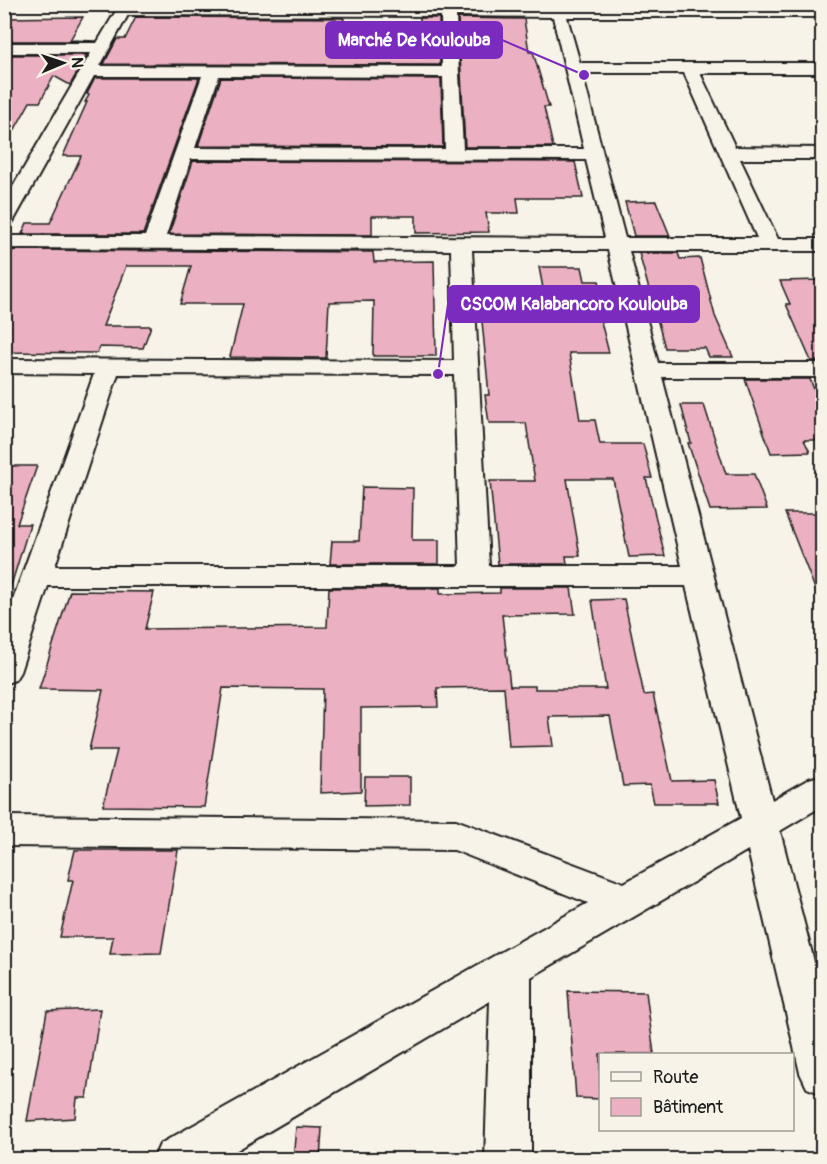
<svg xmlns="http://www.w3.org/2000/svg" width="827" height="1164" viewBox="0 0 827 1164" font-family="Pangolin,sans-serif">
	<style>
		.building { fill: #ebb1c2; stroke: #1c1c1c; stroke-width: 1.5 }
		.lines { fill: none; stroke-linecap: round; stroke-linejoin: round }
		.minor-casing { stroke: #1c1c1c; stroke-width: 4 }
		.minor { fill: #f7f3e8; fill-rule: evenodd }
		.leader { fill: none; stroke: #7b2cbf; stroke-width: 2 }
		.callout-dot { fill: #7b2cbf; stroke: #f7f3e8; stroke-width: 2 }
		.callout { fill: #7b2cbf; stroke: #7b2cbf; stroke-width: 2 }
		.callout-label { font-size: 18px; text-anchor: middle; font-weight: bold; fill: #fff }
	</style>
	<rect width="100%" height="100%" fill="#f7f3e8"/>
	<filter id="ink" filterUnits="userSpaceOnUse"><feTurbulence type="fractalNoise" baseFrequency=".0167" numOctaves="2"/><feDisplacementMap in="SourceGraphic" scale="12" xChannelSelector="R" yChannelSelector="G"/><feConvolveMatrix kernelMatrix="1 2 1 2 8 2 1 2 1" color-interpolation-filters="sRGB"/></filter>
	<g filter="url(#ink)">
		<path class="building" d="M 83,17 L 70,40 L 96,41 L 4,41 L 4,18 Z
			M 136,17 L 342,18 L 344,19 L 342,34 L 421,33 L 420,18 L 439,18 L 440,65 L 104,64 L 117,39 L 125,39 Z
			M 458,18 L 524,19 L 529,52 L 533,52 L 549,107 L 544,107 L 553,147 L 465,147 Z
			M 4,55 L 87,55 L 70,85 L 54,76 L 40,102 L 30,102 L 4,149 Z
			M 95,78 L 199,78 L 143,234 L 22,234 L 27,223 L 50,223 L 81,156 L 63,156 L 87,102 L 85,102 L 89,95 L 87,94 Z
			M 221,78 L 441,79 L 443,147 L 198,146 Z
			M 193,161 L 575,162 L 583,198 L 517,198 L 519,213 L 486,213 L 489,232 L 416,233 L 416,216 L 372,216 L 372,235 L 169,234 Z
			M 656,201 L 670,236 L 634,236 L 625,202 Z
			M 13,250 L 373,252 L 374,262 L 434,261 L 436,356 L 373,356 L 374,301 L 329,302 L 326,358 L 230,357 L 243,304 L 180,304 L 191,266 L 126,266 L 103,326 L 151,326 L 143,348 L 99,347 L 97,353 L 4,352 L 4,267 Z
			M 639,253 L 678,253 L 680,259 L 700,258 L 715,316 L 733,357 L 709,357 L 705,348 L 665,348 Z
			M 539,267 L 582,267 L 585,281 L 599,281 L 610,321 L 601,322 L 609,353 L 569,353 L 580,420 L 595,420 L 600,444 L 643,444 L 652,478 L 646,478 L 665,556 L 629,557 L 613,479 L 567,479 L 580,556 L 566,556 L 567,564 L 498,564 L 490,481 L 535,481 L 526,423 L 489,423 L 485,395 L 489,395 L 482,321 L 549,320 Z
			M 822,280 L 822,361 L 811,361 L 786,304 L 790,304 L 780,281 Z
			M 745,379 L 810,379 L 822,410 L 822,440 L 804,440 L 810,452 L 771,453 Z
			M 681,405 L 704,405 L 726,474 L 754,474 L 767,509 L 710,510 L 688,443 L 691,443 Z
			M 4,466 L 37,466 L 17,524 L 30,524 L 10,589 L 4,588 Z
			M 362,487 L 413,488 L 412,540 L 439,540 L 439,564 L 330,564 L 332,541 L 359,541 Z
			M 785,513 L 822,513 L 822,603 L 821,604 Z
			M 329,588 L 440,588 L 440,594 L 500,593 L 500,588 L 571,588 L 575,614 L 502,615 L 510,686 L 535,686 L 535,689 L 606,689 L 592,600 L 624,599 L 644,695 L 653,694 L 672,781 L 714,780 L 719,803 L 654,803 L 650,785 L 623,786 L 610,716 L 549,717 L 553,746 L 509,747 L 504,687 L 437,688 L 438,707 L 361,708 L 361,791 L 320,793 L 323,689 L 223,688 L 204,807 L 103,806 L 117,750 L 89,750 L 103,690 L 39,689 L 70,591 L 154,592 L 145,629 L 327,627 Z
			M 365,777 L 410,777 L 410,805 L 364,806 Z
			M 75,850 L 178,850 L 161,953 L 110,954 L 113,937 L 60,937 L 73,880 L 68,880 Z
			M 568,991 L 646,992 L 654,1054 L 600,1054 L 600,1099 L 576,1098 Z
			M 100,1009 L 87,1098 L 77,1098 L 75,1118 L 27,1121 L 47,1011 Z
			M 296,1127 L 322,1128 L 320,1160 L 293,1160 Z"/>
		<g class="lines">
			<g class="minor-casing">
				<path id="minor" d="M 120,4 L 134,4 L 133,7 L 551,8 L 550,4 L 564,4 L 565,8 L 822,9 L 822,17 L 567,17 L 580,63 L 822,63 L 822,73 L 700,73 L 735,147 L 822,148 L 822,159 L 740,159 L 778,239 L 822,239 L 822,251 L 629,251 L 658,363 L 822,363 L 822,377 L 662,377 L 772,800 L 809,779 L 822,775 L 822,806 L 780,831 L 822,992 L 822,1094 L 807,1088 L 800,1073 L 748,850 L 531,977 L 531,1160 L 485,1160 L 490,1001 L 220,1160 L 153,1160 L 160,1144 L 588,903 L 454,850 L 4,846 L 4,816 L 456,820 L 624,883 L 741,818 L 686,586 L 48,586 L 20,672 L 15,680 L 4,684 L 4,625 L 94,374 L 4,373 L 4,359 L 454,361 L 451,250 L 4,248 L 4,236 L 145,236 L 202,76 L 94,76 L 14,220 L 11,224 L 4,226 L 4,202 L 91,53 L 4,53 L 4,43 L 97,43 ZM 128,15 L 441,16 L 442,67 L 100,66 ZM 456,16 L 553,17 L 584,149 L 463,149 ZM 582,73 L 684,73 L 757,238 L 625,238 ZM 219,76 L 443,77 L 445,149 L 195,148 ZM 191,159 L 586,160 L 605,238 L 166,236 ZM 472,250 L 608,250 L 682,566 L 489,566 ZM 118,374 L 454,375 L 460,566 L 55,566 Z"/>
			</g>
			<use href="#minor" class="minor"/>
		</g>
	</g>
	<path class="leader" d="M584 75L502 40M438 374L448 304"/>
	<g class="callout-dot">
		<circle cx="584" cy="75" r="6"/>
		<circle cx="438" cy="374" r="6"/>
	</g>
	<g class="callout">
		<rect x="326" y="22" width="176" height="36" rx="6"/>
		<rect x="448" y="286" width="251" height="36" rx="6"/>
	</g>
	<g class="callout-label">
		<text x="414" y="46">Marché De Koulouba</text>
		<text x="574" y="310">CSCOM Kalabancoro Koulouba</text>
	</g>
	<rect width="827" height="1164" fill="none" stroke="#f7f3e8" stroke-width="24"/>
	<rect x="12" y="12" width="803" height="1140" fill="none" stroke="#1c1c1c" stroke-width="2" filter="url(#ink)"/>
	<rect x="599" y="1053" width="195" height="78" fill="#f7f3e8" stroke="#9f9d96" stroke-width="1.5"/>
	<rect x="611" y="1072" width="30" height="9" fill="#f7f3e8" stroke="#9f9d96" stroke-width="1.5"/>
	<text x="653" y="1083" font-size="18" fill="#1c1c1c">Route</text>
	<rect x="611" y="1098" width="30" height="18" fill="#ebb1c2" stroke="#9f9d96" stroke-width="1.5"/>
	<text x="653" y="1113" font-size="18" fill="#1c1c1c">Bâtiment</text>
	<g transform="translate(63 63) rotate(88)" stroke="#f7f3e8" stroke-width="4.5" paint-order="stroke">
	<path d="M0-4.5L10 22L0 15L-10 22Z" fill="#1c1c1c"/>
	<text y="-9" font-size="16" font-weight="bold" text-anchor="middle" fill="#1c1c1c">N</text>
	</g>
</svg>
